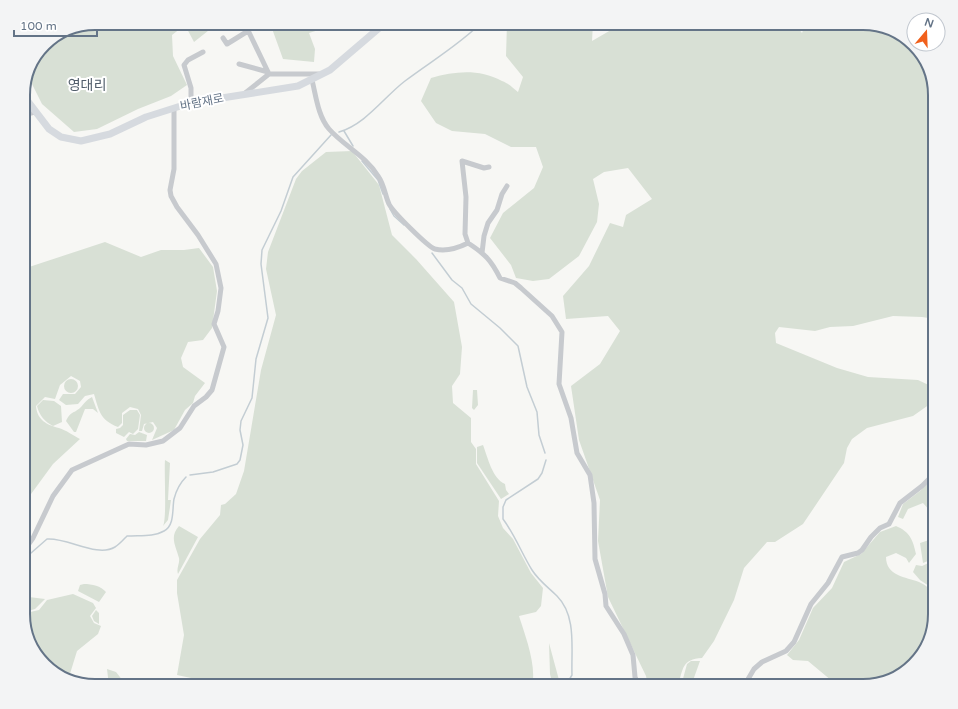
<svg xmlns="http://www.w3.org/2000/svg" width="958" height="709" viewBox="0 0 958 709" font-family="'Varela Round','Noto Sans KR',sans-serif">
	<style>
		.green { fill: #d8e0d5 }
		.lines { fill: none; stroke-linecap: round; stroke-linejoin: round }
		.stream { stroke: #c3cdd3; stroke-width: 1.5 }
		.street { stroke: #c7cace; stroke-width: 5 }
		.secondary { stroke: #d6dadf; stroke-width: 7 }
		.labels { text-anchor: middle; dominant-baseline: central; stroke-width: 4; stroke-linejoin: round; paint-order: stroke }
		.street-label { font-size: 12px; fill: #647487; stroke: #fff }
		.quarter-label { font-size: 14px; fill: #525e6c; stroke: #fff }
		.rim { fill: none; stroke: #647487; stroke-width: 2 }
	</style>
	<rect width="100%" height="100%" fill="#f7f7f4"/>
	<path class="green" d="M 95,23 L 218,23 L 194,42 L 185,25 L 172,35 L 173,56 L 187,85 L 171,96 L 138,109 L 97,129 L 74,132 L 42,104 L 30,80 L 38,58 L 38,54 L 47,41 Z
		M 270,23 L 341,23 L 309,33 L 315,49 L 314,62 L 283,59 Z
		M 507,23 L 593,23 L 592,41 L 623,23 L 794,23 L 802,33 L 806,23 L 863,23 L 907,38 L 928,63 L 935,95 L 935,319 L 922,317 L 893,316 L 853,326 L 830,327 L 815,331 L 779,327 L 775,333 L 776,343 L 837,368 L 868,377 L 918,380 L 935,388 L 930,404 L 913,416 L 867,428 L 852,439 L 847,448 L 844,463 L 803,524 L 775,542 L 767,542 L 744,568 L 734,600 L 714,641 L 702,658 C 682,659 683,669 678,686 L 648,686 L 646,676 L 608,597 L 598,541 L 600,500 L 579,440 L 571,386 L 600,364 L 620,331 L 608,316 L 566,319 L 563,296 L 589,266 L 610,223 L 623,227 L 626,215 L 652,199 L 628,168 L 604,172 L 593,179 L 599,204 L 597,222 L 579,256 L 549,279 L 533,281 L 516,278 L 511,265 L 490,238 L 503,213 L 534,188 L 543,167 L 536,147 L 511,147 L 485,134 L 452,131 L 436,123 L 421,101 L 431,78 C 456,71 479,69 502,81 C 508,83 513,88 518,92 L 523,77 L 506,56 Z
		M 352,151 L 379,185 L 392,235 L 416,259 L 454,302 L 462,347 L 460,374 L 452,386 L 453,403 L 471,418 L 471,442 L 476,449 L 476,464 L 499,501 L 498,516 L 503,528 L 513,539 L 531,573 L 543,588 L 541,606 L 536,612 L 519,616 C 525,635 537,666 532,686 L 193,686 L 191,678 L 177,675 L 184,635 L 177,593 L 177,580 L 200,539 L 220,515 L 221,505 L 225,504 L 236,494 L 244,471 L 261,370 L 276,315 L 266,269 L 268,252 L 296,179 L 302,171 L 326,152 Z
		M 105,242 L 141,257 L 161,250 L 184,250 L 199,248 L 213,267 L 217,291 L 212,328 L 203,340 L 188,342 L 181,358 L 183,367 L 205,383 L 195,396 L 193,403 L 185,410 L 174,430 L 152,440 L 157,428 L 153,422 L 144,424 L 142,431 L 139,431 L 141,415 L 138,409 L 130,407 L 122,413 L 122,423 L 118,427 C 100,420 99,411 94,394 L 85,396 L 78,404 L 66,405 L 59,400 L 63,394 L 75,394 L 81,387 L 80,381 L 71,376 L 60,385 L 55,399 L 45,397 L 36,406 C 37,420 47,425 59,428 C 66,430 74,436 80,439 L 53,464 L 23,505 L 23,269 Z
		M64 386a7 7 0 1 1 14 0a7 7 0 1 1-14 0Z
		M 473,390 L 477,390 L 478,405 L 474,410 L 472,408 Z
		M 92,397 L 98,413 L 93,409 L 85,409 L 76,432 L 74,432 L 66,421 C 71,411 73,414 80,408 C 85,403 86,400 92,397 Z
		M 43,400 L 54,401 L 61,406 L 62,422 L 53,426 C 45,422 39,415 37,406 Z
		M 130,410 L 137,410 L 140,415 L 138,429 L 133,434 L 129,432 L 124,437 L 116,433 L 116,429 L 120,428 L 123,425 L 123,415 Z
		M144 428a5 5 0 1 1 10 0a5 5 0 1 1-10 0Z
		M 139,432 L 147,435 L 146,441 L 127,441 L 126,439 L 130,434 L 135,435 Z
		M 483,445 C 488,458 492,478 505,484 L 506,490 L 509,494 L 501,499 L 477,463 L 477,447 Z
		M 165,460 L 170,463 L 168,500 L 171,500 L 168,520 L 163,526 C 167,519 164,472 165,460 Z
		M 935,476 L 935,523 L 931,512 L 923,503 L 908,509 L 903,519 L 898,517 L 903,504 L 920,491 Z
		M 179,526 L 198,537 L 178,574 C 176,568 180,564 179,558 C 176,546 169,537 179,526 Z
		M 896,526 C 910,532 913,540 916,554 L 909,563 L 906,558 L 896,553 L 886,557 C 886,576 906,577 919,582 C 924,584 930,589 935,593 L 935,614 L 920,658 L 895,679 L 863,686 L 838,686 L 808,661 L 793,660 L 787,655 L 799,640 L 813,608 L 832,588 L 844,562 L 861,554 L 880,532 Z
		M 935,538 L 935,558 L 923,563 L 920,543 Z
		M 935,560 L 935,590 L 920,580 L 913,572 L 916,565 L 922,566 Z
		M 84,584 C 92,584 101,586 106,592 L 99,602 L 78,591 L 80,585 Z
		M 73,594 L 93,603 L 96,608 L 90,616 L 94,623 L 101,626 L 98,634 L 77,651 L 69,677 L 51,671 L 31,646 L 23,616 L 26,613 L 39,610 L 47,600 Z
		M 29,597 L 45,599 L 35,609 L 28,611 L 23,608 L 23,604 Z
		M 96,610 L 99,613 L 99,624 L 94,621 L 92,616 Z
		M 549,643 L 559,680 L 553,686 L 550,674 Z
		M 691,661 L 700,661 L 691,686 L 681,686 L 687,664 Z
		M 107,669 L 116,672 L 127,686 L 109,686 Z"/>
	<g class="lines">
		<path class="stream" d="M 344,131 L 353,146
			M 339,132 C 366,124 384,97 405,81 C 430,62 459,45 481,23
			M 362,161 L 378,180 L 383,194
			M 390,209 L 394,216 L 404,225
			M 432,253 L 452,280 L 462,288 L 471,304 L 500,328 L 518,346 L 527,387 L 537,412 L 539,435 L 545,453
			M 546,460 L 542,473 L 538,479 L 506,500 L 503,507 L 503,519 C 515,535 522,554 532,570 C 539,581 548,587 557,596 C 577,616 571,649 572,675 L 569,680 L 560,686
			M 190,475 L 213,472 L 237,464 L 240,460 L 243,445 L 240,430 L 241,421 L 252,398 L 256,359 L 268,318 L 261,264 L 262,250 L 281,211 L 293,177 L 331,135
			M 23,560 L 47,539 C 67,537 97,558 115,547 C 120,544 124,539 127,536 C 139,535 154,537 164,531 C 175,525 172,509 174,499 C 176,491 181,482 186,477"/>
		<path class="street" d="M 245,24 L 269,74
			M 223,38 L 227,44 L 248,31
			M 239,64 L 268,72
			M 312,80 C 316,96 318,116 329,129 C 344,146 366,156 378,176 C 384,184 385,195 389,204 C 393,212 428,247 435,249 C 447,252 458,248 468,243 C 485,254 491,260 500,278 L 515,283 L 521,288 L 552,316 L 562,332 L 559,384 L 571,418 L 577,453 L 590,475 L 594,503 L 595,559 L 605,594 L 606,606 L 624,634 L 633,655 L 635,677 L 639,686
			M 244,94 L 269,74 L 319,74
			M 191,103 L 191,88 L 184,65 L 188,60 L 203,52
			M 23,115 L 35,112
			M 468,243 L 465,234 L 466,197 L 462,161 L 484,168 L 489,167
			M 482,253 L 484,236 L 488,223 L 497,210 L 502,194 L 507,186
			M 23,552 L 33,538 L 53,496 L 72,470 L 129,444 L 146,445 L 163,441 L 180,428 L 194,406 L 206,397 L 212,390 L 224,347 L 214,324 L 218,311 L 221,288 L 216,264 L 198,235 L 177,207 L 171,196 L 170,190 L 174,169 L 174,108
			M 744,686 L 754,669 L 762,662 L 786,651 L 794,642 L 811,604 L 828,583 L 842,557 L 858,553 L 862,550 L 871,537 L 880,528 L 889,524 L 900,503 L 922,486 L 935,473"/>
		<path class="secondary" d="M 23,95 L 49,129 L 61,137 L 81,141 L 110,134 L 146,117 L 190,103 L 298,86 L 330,70 L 385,23"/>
	</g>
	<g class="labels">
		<g class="street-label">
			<text transform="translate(202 102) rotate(-11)">바람재로</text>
		</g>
		<g class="quarter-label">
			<text x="87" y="85">영대리</text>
		</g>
	</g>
	<path d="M0 0H958V709H0ZM95 30H863A65 65 0 0 1 928 95V614A65 65 0 0 1 863 679H95A65 65 0 0 1 30 614V95A65 65 0 0 1 95 30Z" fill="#f3f4f5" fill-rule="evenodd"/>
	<path class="rim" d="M95 30H863A65 65 0 0 1 928 95V614A65 65 0 0 1 863 679H95A65 65 0 0 1 30 614V95A65 65 0 0 1 95 30Z"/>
	<g transform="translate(926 32) rotate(19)"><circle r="19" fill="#ffffff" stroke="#c1c7cf"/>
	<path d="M0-3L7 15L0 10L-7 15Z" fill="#f1601b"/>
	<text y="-6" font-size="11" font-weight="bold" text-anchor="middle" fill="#647487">N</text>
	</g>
	<path d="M14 30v6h83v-6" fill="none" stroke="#647487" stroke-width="2"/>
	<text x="20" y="30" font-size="12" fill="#647487" stroke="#ffffff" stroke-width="3" paint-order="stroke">100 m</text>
</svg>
